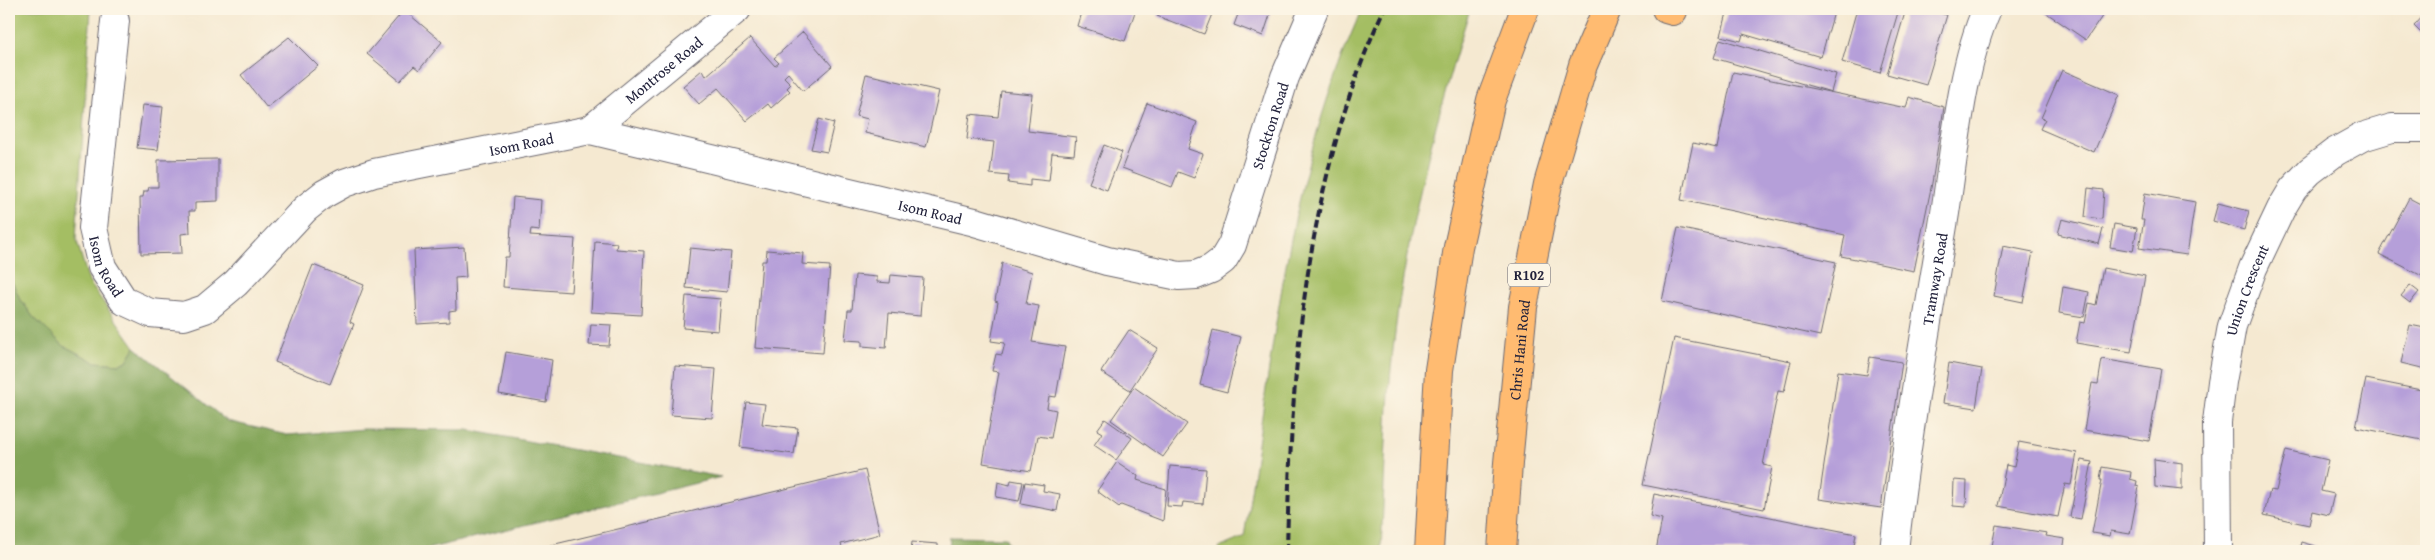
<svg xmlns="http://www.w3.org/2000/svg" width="2435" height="560" viewBox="0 0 2435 560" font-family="'Gentium Book Plus',serif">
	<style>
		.green { fill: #a4be63; stroke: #63704f }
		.forest { fill: #83a559; stroke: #52644a }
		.building { fill: #b59fd9 }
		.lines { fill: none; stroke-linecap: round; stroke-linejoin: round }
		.street-casing { stroke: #6c6870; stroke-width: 30 }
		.primary-casing { stroke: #6c6870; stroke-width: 30 }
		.street { stroke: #fff; stroke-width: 28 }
		.primary { stroke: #ffbb71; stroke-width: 28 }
		.rail { stroke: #22223b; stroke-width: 4; stroke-dasharray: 8 4; stroke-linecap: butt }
		.labels { text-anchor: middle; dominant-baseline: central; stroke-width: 5; stroke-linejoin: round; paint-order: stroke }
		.shield { fill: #fcf5e5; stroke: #63616e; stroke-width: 1 }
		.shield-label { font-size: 14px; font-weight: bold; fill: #22223b }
		.street-label { font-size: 15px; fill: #22223b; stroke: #fcf5e5 }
	</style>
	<rect width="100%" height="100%" fill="#fcf5e5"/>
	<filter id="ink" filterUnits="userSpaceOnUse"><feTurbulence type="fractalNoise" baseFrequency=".02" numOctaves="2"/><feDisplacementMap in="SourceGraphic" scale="10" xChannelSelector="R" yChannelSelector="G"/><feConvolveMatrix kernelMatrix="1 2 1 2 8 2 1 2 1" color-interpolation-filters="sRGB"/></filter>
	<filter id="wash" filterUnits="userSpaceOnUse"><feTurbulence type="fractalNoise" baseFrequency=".0096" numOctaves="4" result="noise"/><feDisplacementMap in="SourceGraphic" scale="20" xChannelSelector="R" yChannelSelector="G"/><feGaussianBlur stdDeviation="1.12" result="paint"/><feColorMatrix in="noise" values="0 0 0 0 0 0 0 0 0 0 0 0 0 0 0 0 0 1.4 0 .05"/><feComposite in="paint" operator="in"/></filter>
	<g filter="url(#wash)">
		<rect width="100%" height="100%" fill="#f5e9d1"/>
		<path class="green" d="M 9,9 L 91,9 L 76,238 L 89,282 L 135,347 L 127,361 L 120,364 L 95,362 L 64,346 L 33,317 L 19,297 L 9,275 Z
			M 1362,9 L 1470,9 C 1438,110 1412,212 1397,317 C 1386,395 1385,473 1381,551 L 1220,551 L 1219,548 L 1244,537 C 1273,358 1286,177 1362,9 Z"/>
		<path class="forest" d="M 9,275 L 19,297 L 33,317 L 64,346 L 95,362 L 120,364 L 127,361 L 135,347 L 227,421 L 287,435 L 364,429 L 468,430 L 721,477 L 419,551 L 20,551 L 9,548 Z
			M 950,537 L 1006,538 L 1010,551 L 949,551 Z"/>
		<g id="blocks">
			<path class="building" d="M 1082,9 L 1136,9 L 1125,41 L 1077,26 Z
				M 1160,9 L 1214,9 L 1204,34 L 1157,16 Z
				M 1240,9 L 1272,9 L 1263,36 L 1234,25 Z
				M 1728,9 L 1835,9 L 1821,57 L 1743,34 L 1741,41 L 1721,36 Z
				M 1857,9 L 1899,9 L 1880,73 L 1842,62 Z
				M 1906,9 L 1924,9 L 1947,15 L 1926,85 L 1887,74 Z
				M 2048,9 L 2107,9 L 2086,40 L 2045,12 Z
				M 404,10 L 442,42 L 419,70 L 414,66 L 400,81 L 367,54 Z
				M 2426,13 L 2426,38 L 2414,26 Z
				M 803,32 L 832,66 L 803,91 L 788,73 L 784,77 L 791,84 L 787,88 L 790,91 L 771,108 L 768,104 L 747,121 L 718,88 L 699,104 L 683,86 L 702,70 L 706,76 L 750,38 L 775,66 L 779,63 L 774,58 Z
				M 289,37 L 318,66 L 267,108 L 241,75 Z
				M 1720,39 L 1836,74 L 1831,92 L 1714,58 Z
				M 2062,70 L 2119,95 L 2094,152 L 2040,129 L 2045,119 L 2041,118 Z
				M 1733,72 L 1906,108 L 1909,97 L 1944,107 L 1932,183 L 1914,271 L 1841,256 L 1845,235 L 1681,200 L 1693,143 L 1717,148 Z
				M 866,74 L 939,91 L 926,147 L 865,133 L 868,119 L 856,116 Z
				M 1001,91 L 1032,94 L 1028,131 L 1076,137 L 1074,155 L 1052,153 L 1049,181 L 1030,179 L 1030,186 L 1008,183 L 1009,176 L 990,174 L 994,142 L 967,139 L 970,114 L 998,117 Z
				M 1147,103 L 1197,122 L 1188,149 L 1203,154 L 1194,178 L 1178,172 L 1172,187 L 1122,168 Z
				M 143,105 L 163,107 L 158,150 L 137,148 Z
				M 819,119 L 834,123 L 827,152 L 811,149 Z
				M 1104,145 L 1122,152 L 1107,190 L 1089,183 Z
				M 218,159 L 218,201 L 195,202 L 195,211 L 189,211 L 190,233 L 181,234 L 182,253 L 141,254 L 140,197 L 143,197 L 144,191 L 148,191 L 149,187 L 158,187 L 158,160 Z
				M 2088,188 L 2104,190 L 2102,219 L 2085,217 Z
				M 2145,193 L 2195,202 L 2187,255 L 2139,248 L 2144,220 L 2141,220 Z
				M 513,197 L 541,200 L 539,231 L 531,230 L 530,236 L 575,239 L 571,292 L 503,287 L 505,257 L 509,257 Z
				M 2409,198 L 2426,207 L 2426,278 L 2379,254 Z
				M 2218,203 L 2249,211 L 2244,230 L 2213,221 Z
				M 2062,219 L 2103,229 L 2099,244 L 2058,234 Z
				M 2114,224 L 2137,228 L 2133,251 L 2110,247 Z
				M 1678,228 L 1836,262 L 1820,336 L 1662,301 Z
				M 595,241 L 617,243 L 616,249 L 644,251 L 641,315 L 591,312 Z
				M 2003,246 L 2033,252 L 2023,302 L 1994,296 Z
				M 464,247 L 466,277 L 455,278 L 456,310 L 449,311 L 449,322 L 417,324 L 414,250 Z
				M 690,248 L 731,252 L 727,292 L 686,288 Z
				M 767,250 L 803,253 L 802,264 L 830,266 L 823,353 L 755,348 L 762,261 L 766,261 Z
				M 1002,263 L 1032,272 L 1026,304 L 1039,306 L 1032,342 L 1065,347 L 1056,397 L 1049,396 L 1047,408 L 1056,410 L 1051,438 L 1038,436 L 1031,471 L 983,463 L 999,372 L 992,371 L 996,354 L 1002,355 L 1005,343 L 991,341 L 998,302 L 995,301 Z
				M 313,265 L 364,285 L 350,322 L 354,324 L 330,384 L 275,362 Z
				M 2103,268 L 2145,276 L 2131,352 L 2076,343 L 2080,322 L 2085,323 L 2089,303 L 2096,305 Z
				M 855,275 L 877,277 L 877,282 L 890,283 L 891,275 L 923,278 L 920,316 L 889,313 L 886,348 L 862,346 L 862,341 L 845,340 L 848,310 L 852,310 Z
				M 2410,285 L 2419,292 L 2410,303 L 2401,296 Z
				M 2063,287 L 2089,292 L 2084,317 L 2059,313 Z
				M 686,296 L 721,299 L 718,331 L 683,328 Z
				M 591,324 L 611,325 L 609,346 L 589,345 Z
				M 2425,324 L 2426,369 L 2401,363 L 2410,325 L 2425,328 Z
				M 1129,330 L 1158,348 L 1130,390 L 1101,372 Z
				M 1213,330 L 1241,337 L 1227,392 L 1200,385 Z
				M 1674,338 L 1791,361 L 1784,392 L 1778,391 L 1763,465 L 1772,467 L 1764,509 L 1643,485 Z
				M 506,352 L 552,360 L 546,402 L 499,394 Z
				M 1870,357 L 1902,362 L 1881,508 L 1819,499 L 1838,371 L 1867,375 Z
				M 2102,359 L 2161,369 L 2149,441 L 2084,430 L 2092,383 L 2098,384 Z
				M 1949,363 L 1982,369 L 1976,408 L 1943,403 Z
				M 675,366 L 716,369 L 712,418 L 671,415 Z
				M 2366,379 L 2426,391 L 2426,417 L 2422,440 L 2356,427 Z
				M 1134,387 L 1187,424 L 1163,457 L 1111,420 Z
				M 746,402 L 765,404 L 762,424 L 798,428 L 794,454 L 740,447 Z
				M 1105,419 L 1132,438 L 1116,460 L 1094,445 L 1102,433 L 1097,430 Z
				M 2019,442 L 2077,453 L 2071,485 L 2065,484 L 2058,517 L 1998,506 L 2006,465 L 2014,467 Z
				M 2286,450 L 2328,460 L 2321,491 L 2334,494 L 2329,515 L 2312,511 L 2309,525 L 2264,515 L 2270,490 L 2276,491 Z
				M 2154,459 L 2182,463 L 2182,490 L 2155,487 Z
				M 2081,460 L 2092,462 L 2081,519 L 2070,517 Z
				M 1117,462 L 1138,476 L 1137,480 L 1166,489 L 1163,521 L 1121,505 L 1119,507 L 1097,491 Z
				M 1170,466 L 1206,469 L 1203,504 L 1183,502 L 1182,507 L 1167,506 Z
				M 2102,467 L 2131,472 L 2130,479 L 2137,481 L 2136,486 L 2139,487 L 2130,534 L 2111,531 L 2110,536 L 2092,533 L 2102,480 L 2100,480 Z
				M 865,470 L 880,534 L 841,544 L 843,551 L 526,551 Z
				M 1011,480 L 1023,482 L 1019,501 L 996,497 L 998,482 L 1010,485 Z
				M 1954,480 L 1967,481 L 1966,507 L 1953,506 Z
				M 1025,482 L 1044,485 L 1043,491 L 1060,494 L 1057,511 L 1021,504 Z
				M 1654,494 L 1856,534 L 1853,551 L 1656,551 L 1662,519 L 1650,516 Z
				M 1996,525 L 2047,533 L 2046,536 L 2065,539 L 2063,551 L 1991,551 Z
				M 912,542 L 938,544 L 938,551 L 911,551 Z
				M 2301,542 L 2332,551 L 2299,551 Z"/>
		</g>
	</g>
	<g filter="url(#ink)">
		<use href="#blocks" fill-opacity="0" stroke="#6c6870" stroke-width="1"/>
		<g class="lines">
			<g class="street-casing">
				<g id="street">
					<path id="s1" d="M 115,21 L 93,228 L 102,267 L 124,301 L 150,313 L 184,316 L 205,309 L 236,283 L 305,209 L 324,194 L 344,183 L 374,173 L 590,130 L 975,222 L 1107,261 L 1179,276 L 1196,275 L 1211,269 L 1223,260 L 1232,245 L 1285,77 L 1314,9"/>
					<path id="s2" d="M 590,130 L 737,9"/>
					<path id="s3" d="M 1894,551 C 1906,438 1927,325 1945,213 C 1955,149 1961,68 1987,9"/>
					<path id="s4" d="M 2218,551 L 2217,422 L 2222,382 L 2232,326 L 2253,268 L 2281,209 L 2293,189 L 2310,171 L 2335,152 L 2362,137 L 2392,128 L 2426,128"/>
				</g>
			</g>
			<g class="primary-casing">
				<g id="primary">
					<path d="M 1666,9 L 1673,11"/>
					<path d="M 1429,551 L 1439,370 L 1458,247 L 1491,100 L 1525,9"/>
					<path id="s5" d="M 1502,551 L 1508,463 L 1523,307 L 1548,184 L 1583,65 L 1607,9"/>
				</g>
			</g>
			<use href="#street" class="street"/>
			<use href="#primary" class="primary"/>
			<path class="rail" d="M 1287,551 C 1291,367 1306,178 1384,9"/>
		</g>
	</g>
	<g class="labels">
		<rect class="shield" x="1508" y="263.5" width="42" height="23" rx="4"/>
		<g class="shield-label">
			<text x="1529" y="275">R102</text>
		</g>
		<g class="street-label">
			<text stroke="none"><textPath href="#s2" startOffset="95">Montrose Road</textPath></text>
			<text stroke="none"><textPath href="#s1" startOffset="1612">Stockton Road</textPath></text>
			<text stroke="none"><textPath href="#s1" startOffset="744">Isom Road</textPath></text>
			<text stroke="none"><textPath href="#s1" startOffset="1164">Isom Road</textPath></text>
			<text stroke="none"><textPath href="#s1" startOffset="249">Isom Road</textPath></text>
			<text stroke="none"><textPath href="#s3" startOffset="275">Tramway Road</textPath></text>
			<text stroke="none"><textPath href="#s4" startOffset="265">Union Crescent</textPath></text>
			<text stroke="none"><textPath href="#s5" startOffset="202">Chris Hani Road</textPath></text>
		</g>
	</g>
	<rect width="2435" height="560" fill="none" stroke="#fcf5e5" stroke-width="30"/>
</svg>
